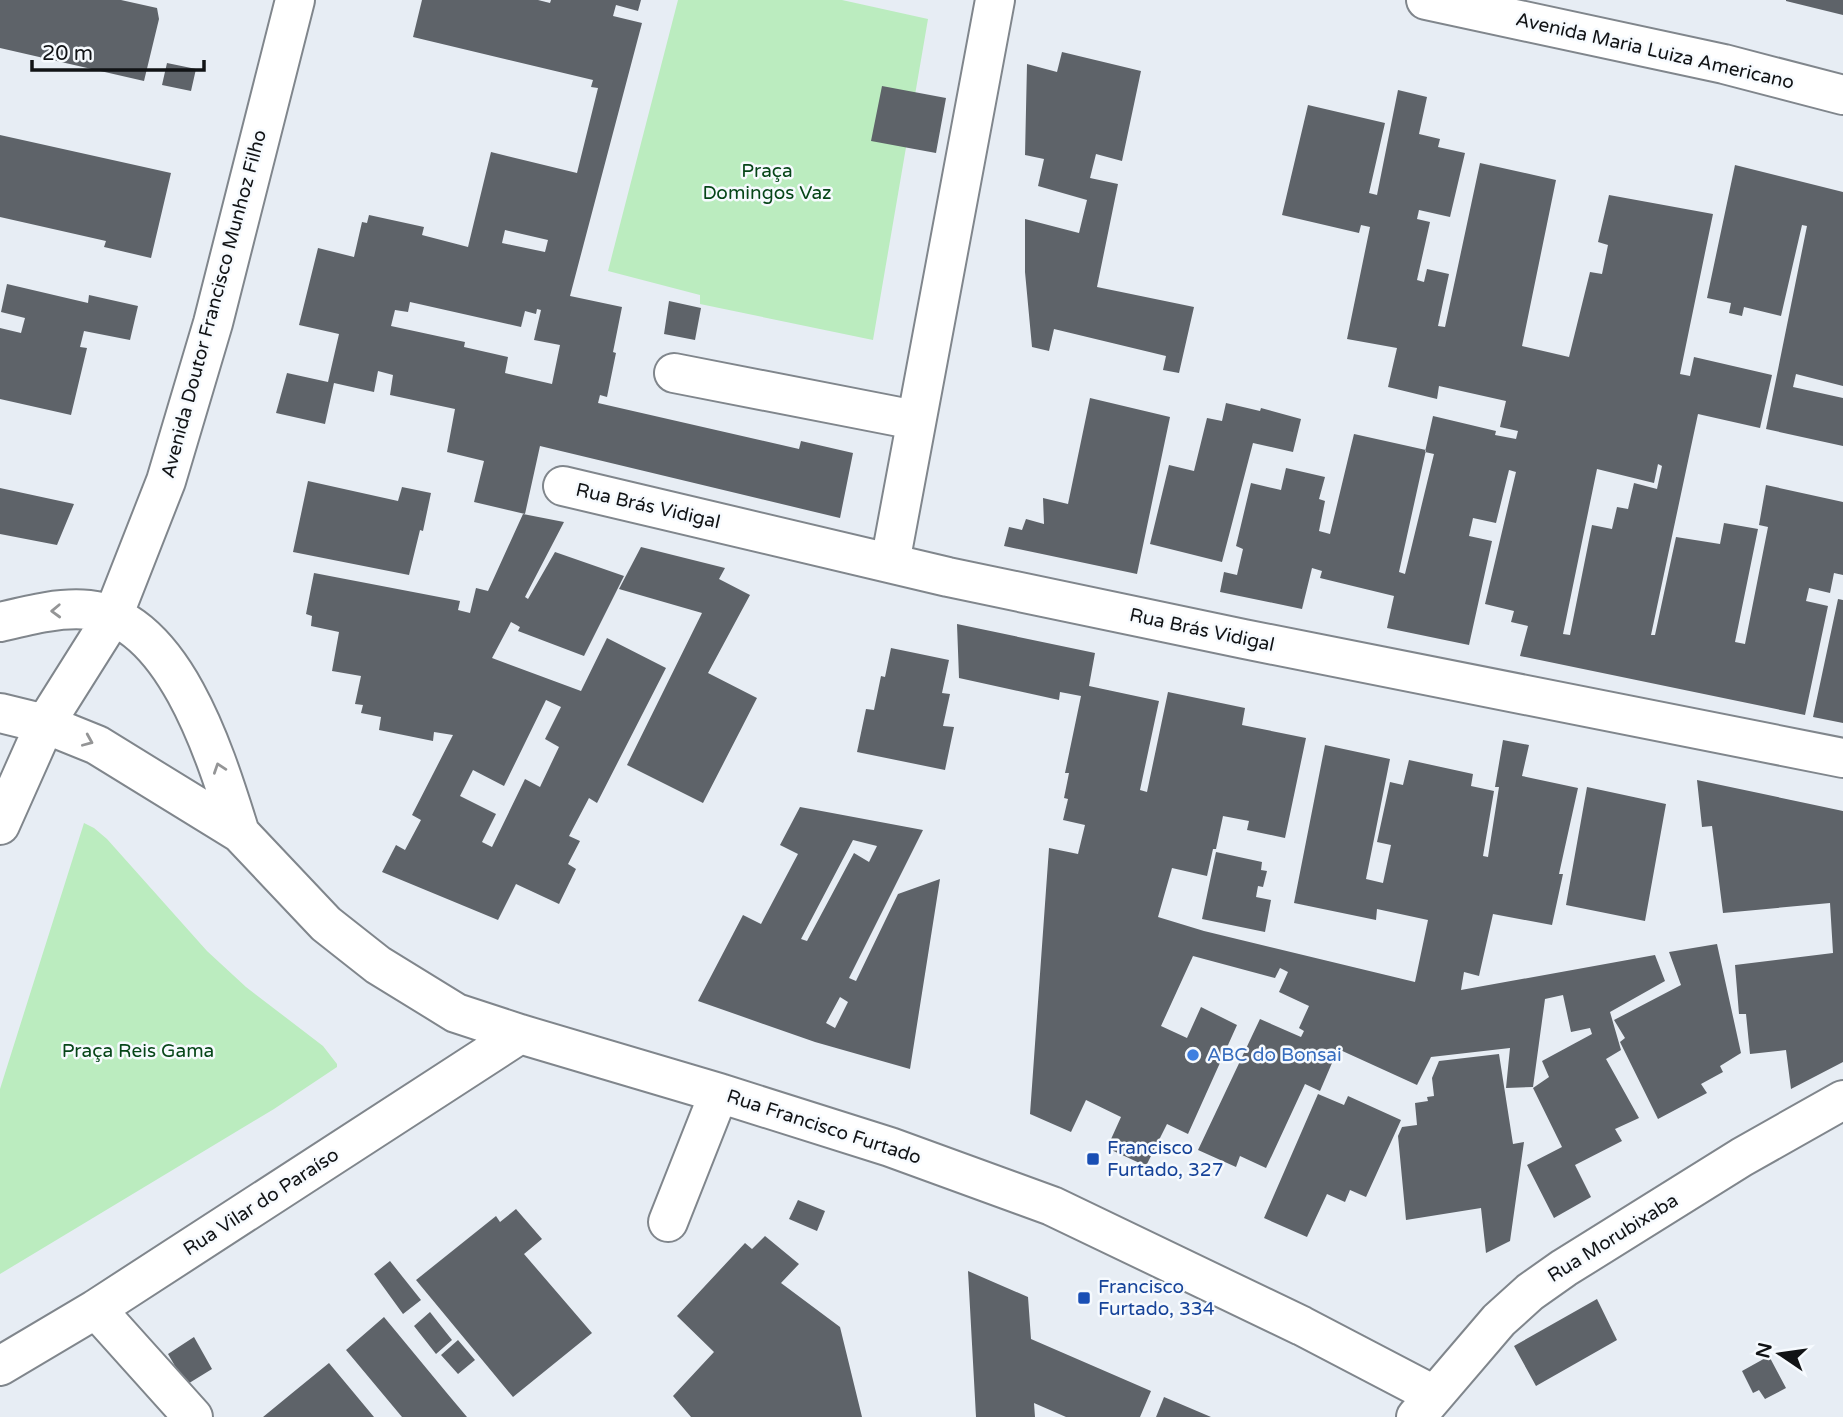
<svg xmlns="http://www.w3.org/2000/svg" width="1843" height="1417" viewBox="0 0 1843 1417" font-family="'Varela Round',sans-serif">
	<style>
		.green { fill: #bbecbf }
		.building { fill: #5e6369; fill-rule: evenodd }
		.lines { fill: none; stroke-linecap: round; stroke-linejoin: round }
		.minor-casing { stroke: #80868c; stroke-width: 42 }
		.major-casing { stroke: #80868c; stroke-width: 42 }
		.minor { stroke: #fff; stroke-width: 38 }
		.major { stroke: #fff; stroke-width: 38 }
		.oneway { stroke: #949596 }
		.shop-dot { fill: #3f7fe0; stroke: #f6fafe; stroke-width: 2.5 }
		.transit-dot { fill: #1a4fb4; stroke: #f6fafe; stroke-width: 2.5 }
		.labels { text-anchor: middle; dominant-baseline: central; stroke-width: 5; stroke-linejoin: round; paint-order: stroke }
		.street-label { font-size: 19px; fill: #111315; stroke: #f6fafe }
		.park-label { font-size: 19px; fill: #064618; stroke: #f6fafe }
		.shop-label { font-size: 19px; fill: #366cbe; stroke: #f6fafe; text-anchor: start }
		.transit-label { font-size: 19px; fill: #164399; stroke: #f6fafe; text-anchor: start }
	</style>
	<rect width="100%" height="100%" fill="#e7edf4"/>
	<path class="green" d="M 678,0 L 842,0 L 928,19 L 873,340 L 700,304 L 700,295 L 608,271 Z
		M 84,823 L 94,828 L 107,839 L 207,951 L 246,987 L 323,1046 L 337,1064 L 337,1067 L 274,1109 L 0,1274 L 0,1089 Z"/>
	<path class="building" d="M 0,0 L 121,0 L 157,8 L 159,19 L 144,81 L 0,48 Z
		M 422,0 L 538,0 L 550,3 L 551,0 L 641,0 L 638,11 L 616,5 L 613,16 L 642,23 L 570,296 L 622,307 L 613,352 L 616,353 L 607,397 L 600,395 L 598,403 L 799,449 L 801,441 L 853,453 L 840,518 L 540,446 L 525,514 L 474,502 L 484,461 L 447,452 L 455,409 L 390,395 L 393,375 L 378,371 L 374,392 L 334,383 L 325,424 L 276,413 L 287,373 L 328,382 L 339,334 L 299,325 L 318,248 L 354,257 L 362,222 L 367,223 L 369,215 L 424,227 L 422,235 L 468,247 L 491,152 L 577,173 L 598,88 L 591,87 L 593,80 L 413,37 ZM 505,230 L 548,240 L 545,252 L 502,243 ZM 410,302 L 521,327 L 525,311 L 536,314 L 537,309 L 541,310 L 534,340 L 560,345 L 552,384 L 505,373 L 508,357 L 464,347 L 465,342 L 391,326 L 395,310 L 408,312 Z
		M 1786,0 L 1843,0 L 1843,15 L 1786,1 Z
		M 1062,52 L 1141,71 L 1122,161 L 1096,154 L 1090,178 L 1118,184 L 1097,287 L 1194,307 L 1179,373 L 1163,370 L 1166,356 L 1054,329 L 1049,351 L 1032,347 L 1025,272 L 1025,219 L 1079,233 L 1087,200 L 1038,186 L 1044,159 L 1025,155 L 1027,64 L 1057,72 Z
		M 167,63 L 196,69 L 191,91 L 162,85 Z
		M 882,86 L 946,98 L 936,153 L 871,141 Z
		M 1398,90 L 1427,97 L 1419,134 L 1440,139 L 1438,147 L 1465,153 L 1450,217 L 1419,210 L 1417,219 L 1430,222 L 1417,280 L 1424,282 L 1427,269 L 1449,274 L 1438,326 L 1445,327 L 1480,163 L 1556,180 L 1522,346 L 1569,357 L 1590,272 L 1602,274 L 1608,245 L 1598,242 L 1609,195 L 1713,214 L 1680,374 L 1690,376 L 1694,357 L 1772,375 L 1760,428 L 1698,414 L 1651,635 L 1655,635 L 1676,537 L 1720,544 L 1724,523 L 1758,529 L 1735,642 L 1745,644 L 1768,527 L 1759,525 L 1766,485 L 1843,502 L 1843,575 L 1834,573 L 1830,593 L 1809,588 L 1806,601 L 1828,606 L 1805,715 L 1520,656 L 1528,626 L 1511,622 L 1514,611 L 1485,604 L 1516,472 L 1509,470 L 1496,523 L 1473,518 L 1469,536 L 1492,541 L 1469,645 L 1387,628 L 1394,596 L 1320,578 L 1322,571 L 1312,568 L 1302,609 L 1220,592 L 1224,572 L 1237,575 L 1243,549 L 1236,546 L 1251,483 L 1281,490 L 1286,468 L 1325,477 L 1319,499 L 1325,501 L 1319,531 L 1330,534 L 1354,434 L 1426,450 L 1399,572 L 1405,574 L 1434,454 L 1425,452 L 1433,416 L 1496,431 L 1495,435 L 1516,439 L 1518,431 L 1500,427 L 1506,401 L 1439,386 L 1437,399 L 1388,387 L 1397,348 L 1347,339 L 1370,227 L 1361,225 L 1359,233 L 1282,215 L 1308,105 L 1385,123 L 1369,193 L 1377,195 ZM 1658,464 L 1662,466 L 1657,489 L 1634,483 L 1628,509 L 1617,507 L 1612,529 L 1592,525 L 1570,635 L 1563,634 L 1597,469 L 1654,483 Z
		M 0,135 L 171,173 L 151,258 L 104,247 L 106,241 L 0,217 Z
		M 1735,165 L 1843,192 L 1843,386 L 1796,374 L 1793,387 L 1843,398 L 1843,446 L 1766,429 L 1807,226 L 1802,225 L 1781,316 L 1744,307 L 1742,316 L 1729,313 L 1731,303 L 1707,298 Z
		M 7,284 L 88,303 L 89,295 L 138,306 L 130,340 L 84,331 L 80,347 L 87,348 L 71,415 L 0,399 L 0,328 L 21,333 L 25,318 L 1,312 Z
		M 669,301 L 701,308 L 695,340 L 664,334 Z
		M 1090,398 L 1170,417 L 1137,574 L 1004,546 L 1009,527 L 1022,530 L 1026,519 L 1044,524 L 1043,498 L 1068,504 Z
		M 1226,403 L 1260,411 L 1261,408 L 1301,419 L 1293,452 L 1253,443 L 1222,562 L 1150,544 L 1169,465 L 1194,471 L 1207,418 L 1222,421 Z
		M 308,481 L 398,501 L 402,487 L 431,493 L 423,531 L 420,530 L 409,575 L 293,552 Z
		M 0,488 L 74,504 L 57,545 L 0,534 Z
		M 523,514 L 564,522 L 525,597 L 528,599 L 555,552 L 624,576 L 584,656 L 518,631 L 520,627 L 511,622 L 492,658 L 581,691 L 607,638 L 666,668 L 597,803 L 589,798 L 569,836 L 580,841 L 568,864 L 576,869 L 559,904 L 516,884 L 498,920 L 382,872 L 396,845 L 405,850 L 421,820 L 412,815 L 453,735 L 434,732 L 433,741 L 379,730 L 381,717 L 361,713 L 363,705 L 355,704 L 361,676 L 332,671 L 339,632 L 311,626 L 312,616 L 306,614 L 314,573 L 460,601 L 458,610 L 470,613 L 476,588 L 488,591 ZM 546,700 L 561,707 L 545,739 L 559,747 L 540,787 L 525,779 L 492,847 L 482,842 L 496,814 L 460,796 L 473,770 L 504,786 Z
		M 641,547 L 725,568 L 719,579 L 750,595 L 708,673 L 757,698 L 703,803 L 627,765 L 702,613 L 619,589 Z
		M 1838,599 L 1843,600 L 1843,723 L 1813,717 Z
		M 957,624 L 1095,653 L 1089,686 L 1159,701 L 1140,790 L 1147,792 L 1168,692 L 1245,708 L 1242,725 L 1306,738 L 1285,838 L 1247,830 L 1249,821 L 1223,816 L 1216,849 L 1213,849 L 1207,876 L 1172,868 L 1158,917 L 1204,931 L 1415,982 L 1428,920 L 1377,909 L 1376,920 L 1294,903 L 1325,745 L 1390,759 L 1366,879 L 1383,883 L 1391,845 L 1377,842 L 1390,782 L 1403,785 L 1409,760 L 1473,774 L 1471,786 L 1494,791 L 1483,856 L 1488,857 L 1499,787 L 1495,787 L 1503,740 L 1529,745 L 1522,776 L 1578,788 L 1559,874 L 1563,874 L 1552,925 L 1493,914 L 1479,976 L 1464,972 L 1461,990 L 1655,955 L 1665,981 L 1610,1012 L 1621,1050 L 1606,1059 L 1639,1118 L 1615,1129 L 1622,1141 L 1575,1165 L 1591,1197 L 1554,1218 L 1527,1165 L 1562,1147 L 1533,1088 L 1549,1077 L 1542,1061 L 1592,1034 L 1590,1028 L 1571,1032 L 1563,995 L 1545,999 L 1533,1087 L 1506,1088 L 1510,1048 L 1431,1057 L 1417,1085 L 1338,1049 L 1320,1091 L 1305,1084 L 1266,1168 L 1240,1156 L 1236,1167 L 1198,1150 L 1260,1019 L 1301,1037 L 1304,1031 L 1299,1028 L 1309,1006 L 1279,992 L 1288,972 L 1280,968 L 1275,978 L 1193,956 L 1161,1026 L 1187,1038 L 1201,1007 L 1237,1025 L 1188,1134 L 1167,1124 L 1146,1166 L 1107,1148 L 1121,1117 L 1086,1100 L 1071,1132 L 1030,1114 L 1049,848 L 1078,854 L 1085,825 L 1063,820 L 1068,799 L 1064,798 L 1069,773 L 1065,773 L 1081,696 L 1060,692 L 1059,700 L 959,678 Z
		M 891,648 L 949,660 L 942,693 L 950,694 L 943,726 L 954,727 L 945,770 L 857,752 L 866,709 L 874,710 L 881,676 L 885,677 Z
		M 1697,780 L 1843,811 L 1843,1062 L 1791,1089 L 1786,1050 L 1750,1054 L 1746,1014 L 1739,1014 L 1735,965 L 1833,953 L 1830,903 L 1723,913 L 1712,826 L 1702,827 Z
		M 1587,787 L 1666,804 L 1645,921 L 1566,905 Z
		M 800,807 L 923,830 L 849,978 L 856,981 L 898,894 L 940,879 L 910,1069 L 815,1042 L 698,1001 L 743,915 L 761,924 L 798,854 L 780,845 ZM 853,840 L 877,846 L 869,862 L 854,853 L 807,941 L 801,939 ZM 840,997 L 848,1002 L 835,1028 L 826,1023 Z
		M 1216,852 L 1262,862 L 1261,870 L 1267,871 L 1263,887 L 1258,886 L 1256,897 L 1271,900 L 1265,932 L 1202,919 Z
		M 1717,944 L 1741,1053 L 1720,1066 L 1723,1072 L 1701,1084 L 1707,1093 L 1658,1119 L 1620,1042 L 1625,1038 L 1614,1020 L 1681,985 L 1669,952 Z
		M 1499,1054 L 1513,1144 L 1524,1142 L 1510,1241 L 1486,1253 L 1481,1208 L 1406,1220 L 1398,1136 L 1402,1127 L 1417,1125 L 1415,1103 L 1428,1101 L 1427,1097 L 1434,1096 L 1432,1078 L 1439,1061 Z
		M 1318,1094 L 1344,1105 L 1348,1096 L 1401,1120 L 1366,1197 L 1350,1190 L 1345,1202 L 1327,1194 L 1307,1237 L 1264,1218 Z
		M 798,1200 L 825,1211 L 817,1231 L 789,1219 Z
		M 516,1209 L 542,1239 L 524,1254 L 592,1333 L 513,1397 L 416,1280 L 496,1216 L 500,1222 Z
		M 765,1236 L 799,1264 L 781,1283 L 840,1327 L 862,1417 L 691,1417 L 673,1396 L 714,1352 L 677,1316 L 745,1243 L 752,1249 Z
		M 390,1261 L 421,1300 L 403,1314 L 374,1274 Z
		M 968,1271 L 1028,1297 L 1031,1339 L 1151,1391 L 1140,1417 L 1066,1417 L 1034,1403 L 1035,1417 L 976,1417 Z
		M 1597,1299 L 1617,1340 L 1536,1386 L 1514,1346 Z
		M 430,1312 L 452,1340 L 436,1354 L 414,1326 Z
		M 384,1317 L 446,1392 L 467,1417 L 402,1417 L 346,1350 Z
		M 194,1337 L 212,1369 L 186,1385 L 168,1354 Z
		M 458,1340 L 475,1360 L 458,1374 L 441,1355 Z
		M 1769,1356 L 1786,1388 L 1765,1399 L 1759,1390 L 1753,1393 L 1742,1371 Z
		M 329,1363 L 374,1417 L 263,1417 L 291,1394 Z
		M 1164,1397 L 1211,1417 L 1156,1417 Z"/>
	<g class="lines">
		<g class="minor-casing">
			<path id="minor" d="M 674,373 L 915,420
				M 563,486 L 948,577 L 1244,639 L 1843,758
				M 890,563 L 995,0
				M 0,622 C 29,615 60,607 89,610 C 177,620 218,764 240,833
				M 0,713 L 45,724 L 97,745 L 240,833 L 326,924 L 378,965 L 456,1013 L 520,1034 L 719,1093 L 890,1147 L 1052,1206 L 1302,1326 L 1434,1395
				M 0,825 L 45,724 L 113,616 L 166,481 L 213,323 L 295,0
				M 668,1222 L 719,1093
				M 96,1309 L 193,1417
				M 0,1366 L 96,1309 L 520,1034
				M 1416,1417 L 1499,1320 L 1530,1292 L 1564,1268 L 1742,1157 L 1843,1100"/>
		</g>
		<g class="major-casing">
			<path id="major" d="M 1426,0 L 1724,64 L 1843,95"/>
		</g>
		<use href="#minor" class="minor"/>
		<use href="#major" class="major"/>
	</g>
	<defs><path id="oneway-chevron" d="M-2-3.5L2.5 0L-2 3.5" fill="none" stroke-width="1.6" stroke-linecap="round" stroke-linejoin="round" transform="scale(1.75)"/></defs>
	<g class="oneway">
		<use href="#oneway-chevron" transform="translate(56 611) rotate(178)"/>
		<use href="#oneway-chevron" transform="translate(88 741) rotate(23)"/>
		<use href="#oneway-chevron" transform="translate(219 768) rotate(-109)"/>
	</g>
	<circle class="shop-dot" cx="1193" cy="1055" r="7"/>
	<g class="transit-dot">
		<rect x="1086" y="1152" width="14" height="14" rx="3.5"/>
		<rect x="1077" y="1291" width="14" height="14" rx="3.5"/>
	</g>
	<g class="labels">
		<g class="street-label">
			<text transform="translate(1655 51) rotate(13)">Avenida Maria Luiza Americano</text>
			<text transform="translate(214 304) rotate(-75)">Avenida Doutor Francisco Munhoz Filho</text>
			<text transform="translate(648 506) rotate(13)">Rua Brás Vidigal</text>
			<text transform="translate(1202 630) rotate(12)">Rua Brás Vidigal</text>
			<text transform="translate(824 1127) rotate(18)">Rua Francisco Furtado</text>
			<text transform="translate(261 1202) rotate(-33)">Rua Vilar do Paraíso</text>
			<text transform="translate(1613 1238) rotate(-32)">Rua Morubixaba</text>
		</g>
		<g class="park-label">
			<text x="767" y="171">Praça<tspan x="767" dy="22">Domingos Vaz</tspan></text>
			<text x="138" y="1051">Praça Reis Gama</text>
		</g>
		<g class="shop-label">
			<text x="1207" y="1055">ABC do Bonsai</text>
		</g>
		<g class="transit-label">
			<text x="1107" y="1148">Francisco<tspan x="1107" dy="22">Furtado, 327</tspan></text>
			<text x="1098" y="1287">Francisco<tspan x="1098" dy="22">Furtado, 334</tspan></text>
		</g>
	</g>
	<g transform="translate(1780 1354) rotate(283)" stroke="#f6fafe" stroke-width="5" paint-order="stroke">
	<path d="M0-5L12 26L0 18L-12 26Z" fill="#111315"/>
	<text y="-10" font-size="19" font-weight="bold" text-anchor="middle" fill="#111315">N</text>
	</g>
	<path d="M32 60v10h172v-10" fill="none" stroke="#111315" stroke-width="3.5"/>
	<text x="42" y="60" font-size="21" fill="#111315" stroke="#f6fafe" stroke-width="5" paint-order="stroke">20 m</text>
</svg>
